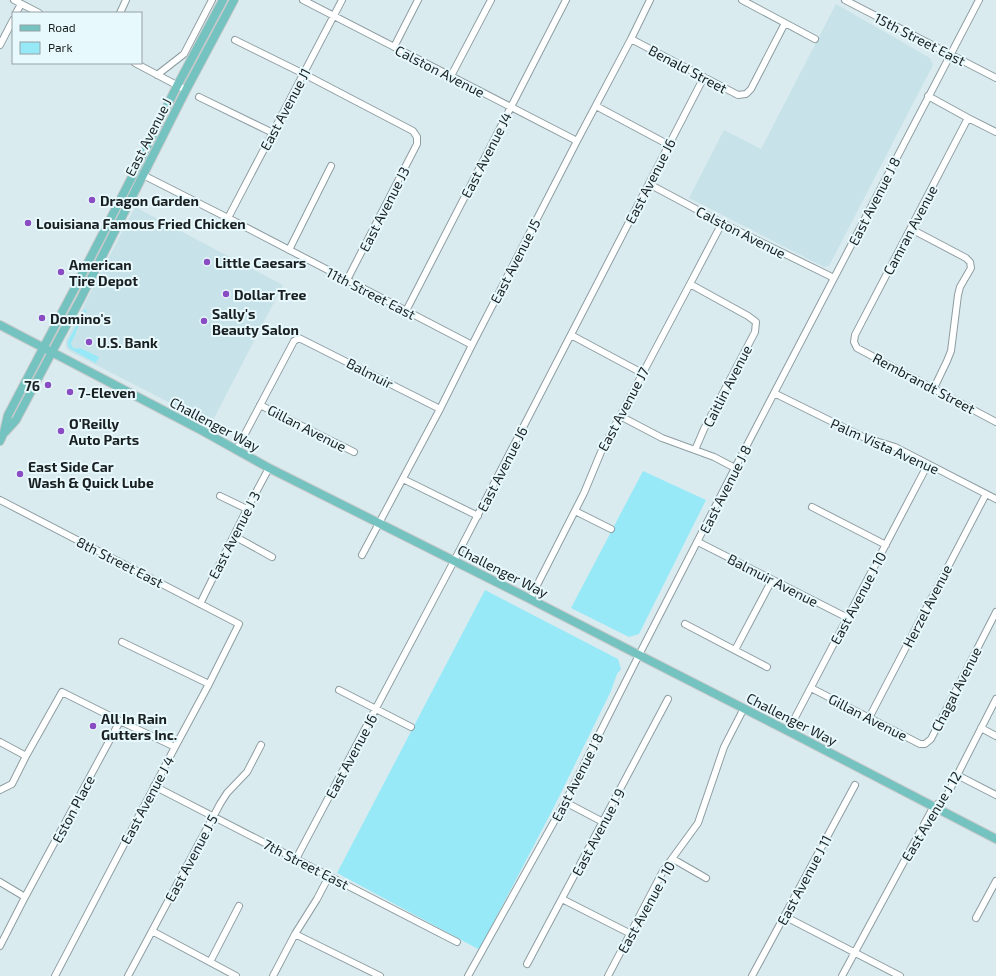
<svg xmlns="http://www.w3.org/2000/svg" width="996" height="976" viewBox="0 0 996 976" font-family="'Exo 2',sans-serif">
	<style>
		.built { fill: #c7e2e8 }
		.green { fill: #97e9f8 }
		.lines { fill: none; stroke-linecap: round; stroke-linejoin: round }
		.minor-casing { stroke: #8d9da1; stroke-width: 8 }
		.major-casing { stroke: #c8c9ca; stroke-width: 10 }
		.minor { stroke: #fff; stroke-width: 6 }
		.major { stroke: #74c3c0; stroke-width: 8 }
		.poi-dot { fill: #8a4cc2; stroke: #e7f9fc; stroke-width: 1.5 }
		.labels { text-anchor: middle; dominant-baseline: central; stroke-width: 4; stroke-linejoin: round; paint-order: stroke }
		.street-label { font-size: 14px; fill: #1a2022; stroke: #e7f9fc }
		.poi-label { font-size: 14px; font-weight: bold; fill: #1a2022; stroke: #e7f9fc; text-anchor: start }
	</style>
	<rect width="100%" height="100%" fill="#daebef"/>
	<path class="built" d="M 836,4 L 930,58 L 933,65 L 829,266 L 824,267 L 689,198 L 724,130 L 761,149 Z
		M 135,207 L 283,285 L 211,424 L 71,352 L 68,350 L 66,347 L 66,340 Z"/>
	<path class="green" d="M 85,309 L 87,310 L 76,331 L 76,333 L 71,343 L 72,347 L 76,349 L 80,348 L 99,357 L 96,363 L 72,350 C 69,348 67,346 68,341 Z
		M 643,471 L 706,500 L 639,634 L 629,637 L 571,608 Z
		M 485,590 L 618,659 L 621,669 L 617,674 L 611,691 L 554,807 L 480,948 L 478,949 L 337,873 Z"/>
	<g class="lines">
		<g class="minor-casing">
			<path id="minor" d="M 14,0 L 39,13
				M 303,0 L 577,141
				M 742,0 L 815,39
				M 845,0 L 996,78
				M 16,13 L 21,4
				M 120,13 L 126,0
				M 631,39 L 738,95 L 746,94 L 751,89 L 785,23
				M 235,40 L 304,74 L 413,131 L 417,137 L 417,144 L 347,280
				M 0,45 L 13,20
				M 394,47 L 418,0
				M 135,63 L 186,90
				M 157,75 L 184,54 L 212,0
				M 451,76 L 491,0
				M 928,96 L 968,118 L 996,132
				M 199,97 L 273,133
				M 596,106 L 669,145
				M 968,118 L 855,335 L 854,342 L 857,348 L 996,422
				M 143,175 L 228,218 L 472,345
				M 649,184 L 722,223 L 834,278
				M 228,218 L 342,0
				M 911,229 L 966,258 L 970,262 L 971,268 L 960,287 L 958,295 L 951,351 L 947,361 L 934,388
				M 289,250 L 331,166
				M 690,284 L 748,316 L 756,322 L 755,332 L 704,429 L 695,450
				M 406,311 L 566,0
				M 571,335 L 642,373
				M 774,393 L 863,437 L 895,447 L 996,499
				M 260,405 L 354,452
				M 620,416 L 662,438 L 714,457 L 735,468
				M 237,449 L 294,341 L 299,338 L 440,409
				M 403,479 L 478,516
				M 220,496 L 247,509
				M 0,500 L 239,624 L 209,684 L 175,747 L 55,976
				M 812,507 L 886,545
				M 575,511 L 611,529
				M 234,536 L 272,557
				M 698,542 L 848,618
				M 362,555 L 440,409 L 472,345 L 577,141 L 631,39 L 650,0
				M 530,599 L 584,493 L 601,452 L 690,284 L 722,223
				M 200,604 L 247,509 L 269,468
				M 685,624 L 767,667
				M 122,642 L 209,684
				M 735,650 L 772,580
				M 811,688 L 920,744 L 925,744 L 931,739 L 996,612
				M 339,690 L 411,727
				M 869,718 L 986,494
				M 981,728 L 996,736
				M 788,731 L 928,464
				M 0,742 L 26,756
				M 957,775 L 996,795
				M 154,786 L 457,942
				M 0,790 L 12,784 L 26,756 L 62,692 L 120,721 L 175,747
				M 565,802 L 603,822
				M 296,859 L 454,561 L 704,77
				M 673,859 L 706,878
				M 0,882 L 25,897
				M 562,899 L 631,934
				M 784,916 L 900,976
				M 976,918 L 996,881
				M 152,931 L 236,976
				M 295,934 L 380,976
				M 0,946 L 25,897 L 120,721
				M 210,962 L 239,906
				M 527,964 L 668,699
				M 128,976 L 220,804 L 227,793 L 247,772 L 261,745
				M 273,976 L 295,934 L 317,899 L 329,876
				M 468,976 L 565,802 L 639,655 L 735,468 L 979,0
				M 608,976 L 663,871 L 698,823 L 724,747 L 744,708
				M 752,976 L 855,785
				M 842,976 L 934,806 L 945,799 L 996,699"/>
		</g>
		<g class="major-casing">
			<path id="major" d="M 0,325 L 199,429 L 269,468 L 530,599 L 639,655 L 788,731 L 996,839
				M 5,432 L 16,420 L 52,352 L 80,300 L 186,90 L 234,0
				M 0,441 L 4,432 L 8,415 L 78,282 L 135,171 L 177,86 L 223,0"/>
		</g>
		<use href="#minor" class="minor"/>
		<use href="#major" class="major"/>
	</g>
	<g class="poi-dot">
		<circle cx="92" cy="200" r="4"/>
		<circle cx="28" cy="223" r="4"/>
		<circle cx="207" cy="262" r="4"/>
		<circle cx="61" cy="272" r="4"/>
		<circle cx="226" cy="294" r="4"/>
		<circle cx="42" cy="318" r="4"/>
		<circle cx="204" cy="321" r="4"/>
		<circle cx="89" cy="342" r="4"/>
		<circle cx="48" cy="385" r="4"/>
		<circle cx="70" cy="392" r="4"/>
		<circle cx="61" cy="431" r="4"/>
		<circle cx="20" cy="474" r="4"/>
		<circle cx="93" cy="726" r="4"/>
	</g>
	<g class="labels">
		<g class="street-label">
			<text transform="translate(920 39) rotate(27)">15th Street East</text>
			<text transform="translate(688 69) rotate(28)">Benald Street</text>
			<text transform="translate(440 71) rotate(27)">Calston Avenue</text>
			<text transform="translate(285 109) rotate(-62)">East Avenue J1</text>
			<text transform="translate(148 137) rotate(-63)">East Avenue J</text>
			<text transform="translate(486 155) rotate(-63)">East Avenue J4</text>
			<text transform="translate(650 181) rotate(-63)">East Avenue J6</text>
			<text transform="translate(874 201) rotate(-63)">East Avenue J 8</text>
			<text transform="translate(384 209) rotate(-63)">East Avenue J3</text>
			<text transform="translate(910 230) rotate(-62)">Camran Avenue</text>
			<text transform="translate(741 232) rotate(27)">Calston Avenue</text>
			<text transform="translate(515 261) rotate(-63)">East Avenue J5</text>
			<text transform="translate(371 293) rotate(27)">11th Street East</text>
			<text transform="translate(370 373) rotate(27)">Balmuir</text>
			<text transform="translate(924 383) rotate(28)">Rembrandt Street</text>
			<text transform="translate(727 386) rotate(-63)">Caitlin Avenue</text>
			<text transform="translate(623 409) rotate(-62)">East Avenue J7</text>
			<text transform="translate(215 424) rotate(28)">Challenger Way</text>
			<text transform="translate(307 428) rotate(27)">Gillan Avenue</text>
			<text transform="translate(885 446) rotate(24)">Palm Vista Avenue</text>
			<text transform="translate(502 469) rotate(-63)">East Avenue J6</text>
			<text transform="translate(725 489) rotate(-63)">East Avenue J 8</text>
			<text transform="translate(234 535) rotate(-63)">East Avenue J 3</text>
			<text transform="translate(120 562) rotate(27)">8th Street East</text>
			<text transform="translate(503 571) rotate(27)">Challenger Way</text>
			<text transform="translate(773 580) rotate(27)">Balmuir Avenue</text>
			<text transform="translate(858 598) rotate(-62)">East Avenue J 10</text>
			<text transform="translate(927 606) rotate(-63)">Herzel Avenue</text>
			<text transform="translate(956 689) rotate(-63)">Chagal Avenue</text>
			<text transform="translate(868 717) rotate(27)">Gillan Avenue</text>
			<text transform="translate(792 719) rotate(27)">Challenger Way</text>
			<text transform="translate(351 756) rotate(-62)">East Avenue J6</text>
			<text transform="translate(577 777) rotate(-63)">East Avenue J 8</text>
			<text transform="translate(147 800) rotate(-62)">East Avenue J 4</text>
			<text transform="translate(73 809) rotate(-62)">Eston Place</text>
			<text transform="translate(931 816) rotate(-59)">East Avenue J 12</text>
			<text transform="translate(598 832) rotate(-62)">East Avenue J 9</text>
			<text transform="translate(191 858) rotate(-62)">East Avenue J 5</text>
			<text transform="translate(306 864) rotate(27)">7th Street East</text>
			<text transform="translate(804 880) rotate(-62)">East Avenue J 11</text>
			<text transform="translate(646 907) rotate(-61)">East Avenue J 10</text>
		</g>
		<g class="poi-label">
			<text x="100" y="200">Dragon Garden</text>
			<text x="36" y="223">Louisiana Famous Fried Chicken</text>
			<text x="215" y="262">Little Caesars</text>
			<text x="69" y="264">American<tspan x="69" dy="16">Tire Depot</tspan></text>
			<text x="234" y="294">Dollar Tree</text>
			<text x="212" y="313">Sally's<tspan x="212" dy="16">Beauty Salon</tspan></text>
			<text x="50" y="318">Domino's</text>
			<text x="97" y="342">U.S. Bank</text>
			<text x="40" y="385" text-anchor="end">76</text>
			<text x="78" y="392">7-Eleven</text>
			<text x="69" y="423">O'Reilly<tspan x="69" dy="16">Auto Parts</tspan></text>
			<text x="28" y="466">East Side Car<tspan x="28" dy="16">Wash &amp; Quick Lube</tspan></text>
			<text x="101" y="718">All In Rain<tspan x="101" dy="16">Gutters Inc.</tspan></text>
		</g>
	</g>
	<rect x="12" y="12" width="130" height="52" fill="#e7f9fc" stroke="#95a2a5"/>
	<rect x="20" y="25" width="20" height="6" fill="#74c3c0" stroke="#95a2a5"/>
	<text x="48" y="32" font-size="12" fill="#1a2022">Road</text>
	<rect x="20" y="42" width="20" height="12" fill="#97e9f8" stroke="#95a2a5"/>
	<text x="48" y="52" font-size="12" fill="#1a2022">Park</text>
</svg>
